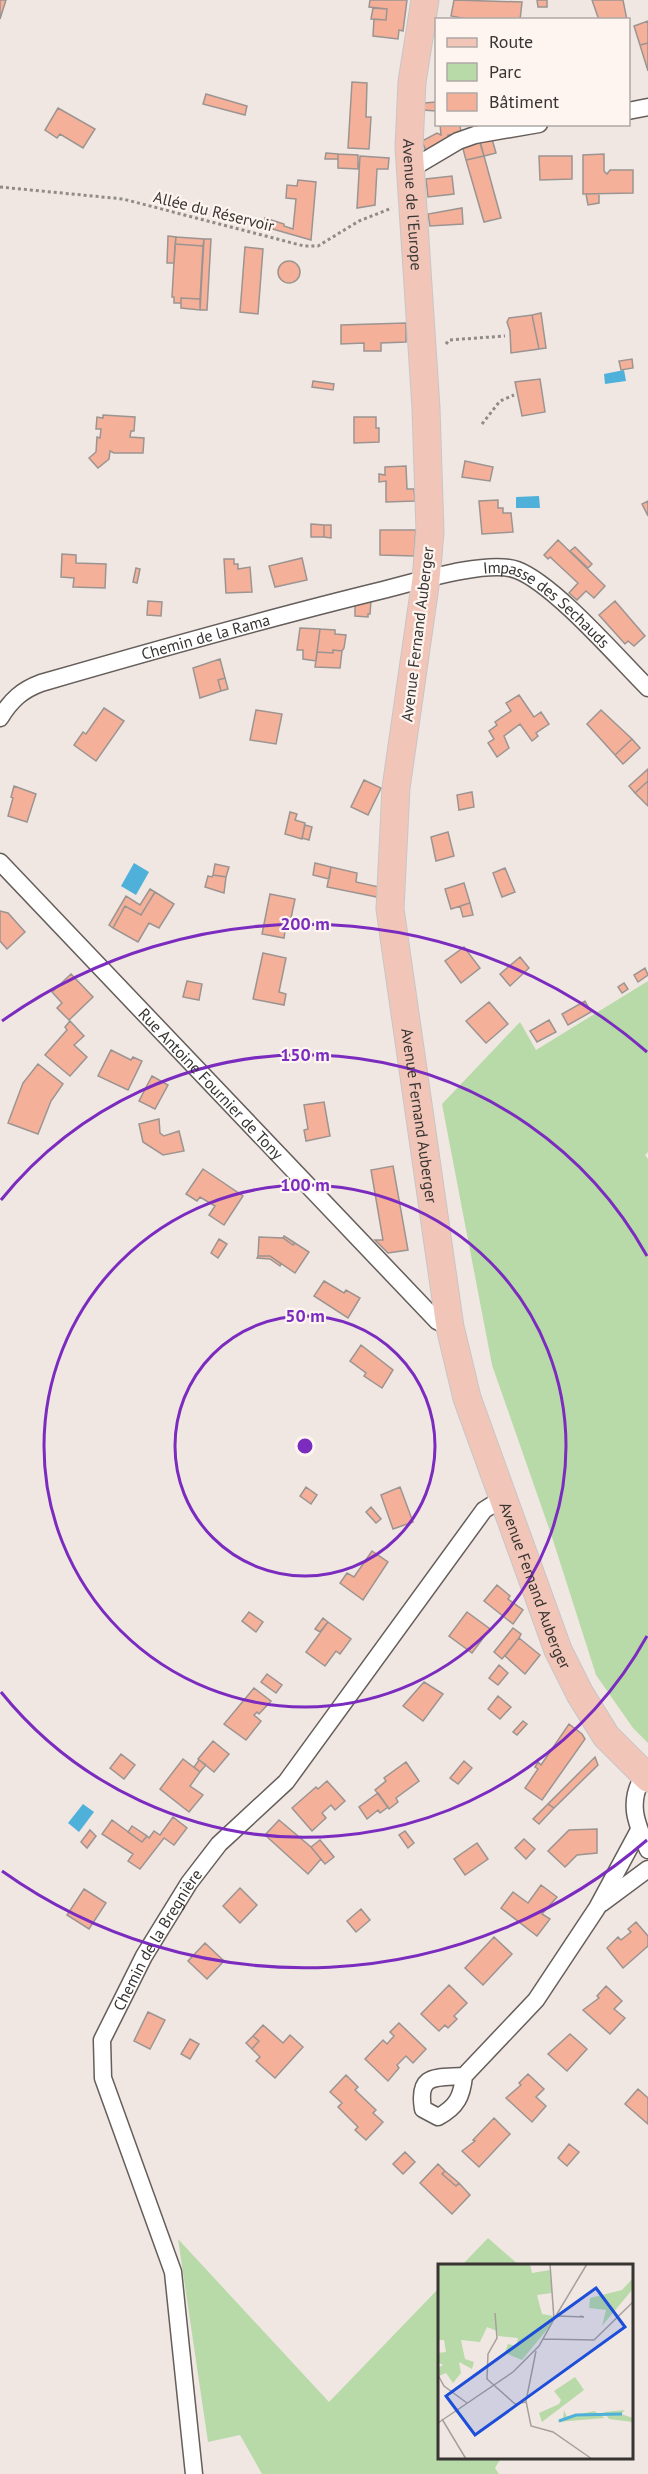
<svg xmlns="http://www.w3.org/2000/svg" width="648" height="2474" viewBox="0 0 648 2474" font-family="'PT Sans',sans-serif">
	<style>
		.green { fill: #b8daa9 }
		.water { fill: #4fb1da }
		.building { fill: #f5b09a; stroke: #9c9491; stroke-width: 1.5 }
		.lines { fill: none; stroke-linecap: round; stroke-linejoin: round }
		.minor-casing { stroke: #655e5a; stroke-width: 19 }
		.primary-casing { stroke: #c7c6c6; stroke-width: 29 }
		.path { stroke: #918b88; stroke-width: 3; stroke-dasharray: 3 3; stroke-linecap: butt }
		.minor { stroke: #fff; stroke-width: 16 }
		.primary { stroke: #f1c6b9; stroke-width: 27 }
		.ring { fill: none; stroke: #7b2cbf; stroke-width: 3 }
		.labels { text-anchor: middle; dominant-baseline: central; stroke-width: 4.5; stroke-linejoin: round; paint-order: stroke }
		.street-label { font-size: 16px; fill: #373432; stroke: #fef5f1 }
		.inset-river { fill: none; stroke: #4fb1da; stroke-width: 3 }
		.inset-road { fill: none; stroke: #a69f9c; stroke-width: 1.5 }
		.view { fill: #1d4ed8; fill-opacity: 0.15; stroke: #1d4ed8; stroke-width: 3 }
		.inset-edge { fill: none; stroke: #373432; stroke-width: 3 }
		.centre { fill: #7b2cbf; stroke: #fef5f1; stroke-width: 3 }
		.ring-label { font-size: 18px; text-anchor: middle; font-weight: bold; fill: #7b2cbf; stroke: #fef5f1; stroke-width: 4.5; stroke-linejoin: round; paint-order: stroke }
	</style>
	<rect width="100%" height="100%" fill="#f0e7e3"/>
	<path class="green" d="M 648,981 L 648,1152 L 645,1155 L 648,1159 L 648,1743 L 633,1728 L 596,1675 L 551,1534 L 492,1365 L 442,1104 L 520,1022 L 536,1050 Z
		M 488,2238 L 519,2265 L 462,2265 Z
		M 178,2239 L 329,2402 L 439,2288 L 440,2458 L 501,2458 L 495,2468 L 499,2474 L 262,2474 L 240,2435 L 208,2442 Z"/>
	<path class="water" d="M 624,370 L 626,381 L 605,384 L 604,374 Z
		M 539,496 L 540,508 L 516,508 L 516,497 Z
		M 134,863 L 149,872 L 136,895 L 121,886 Z
		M 83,1804 L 94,1812 L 79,1832 L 68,1823 Z"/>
	<path class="building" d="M 0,0 L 6,0 L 0,19 Z
		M 370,0 L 407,0 L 403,31 L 399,30 L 398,39 L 373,36 L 374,19 L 386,20 L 387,9 L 369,7 Z
		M 454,0 L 522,2 L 520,20 L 472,20 L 451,16 Z
		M 537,0 L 547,0 L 547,7 L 538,7 Z
		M 592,0 L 623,0 L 627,20 L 599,20 Z
		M 373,8 L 387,9 L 386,20 L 371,19 Z
		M 648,21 L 648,43 L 640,45 L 634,26 Z
		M 648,43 L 648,71 L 640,45 Z
		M 352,82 L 367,83 L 366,117 L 371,117 L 369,149 L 348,148 Z
		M 206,94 L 247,106 L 245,115 L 203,104 Z
		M 436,102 L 436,111 L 423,110 L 424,103 Z
		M 58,108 L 95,129 L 83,148 L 60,134 L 57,138 L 45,130 Z
		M 440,124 L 460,124 L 461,134 L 448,135 L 448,141 L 426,151 L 422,141 L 437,133 L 441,135 Z
		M 492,139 L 496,153 L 484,156 L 480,141 Z
		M 479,140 L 484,156 L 466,160 L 462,145 Z
		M 326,153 L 338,154 L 338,159 L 325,159 Z
		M 338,154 L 358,155 L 358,169 L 338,168 Z
		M 604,154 L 604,171 L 607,174 L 610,170 L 633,170 L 633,193 L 583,194 L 583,155 Z
		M 360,156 L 389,158 L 388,169 L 377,169 L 375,205 L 357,208 Z
		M 484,156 L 501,218 L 484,222 L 466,160 Z
		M 539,156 L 572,156 L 572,179 L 540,180 Z
		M 452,176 L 454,194 L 428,197 L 426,179 Z
		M 298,180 L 316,182 L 311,240 L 262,226 L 265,218 L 284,224 L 284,226 L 293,229 L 296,199 L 286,198 L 287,185 L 297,186 Z
		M 586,194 L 599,194 L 599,203 L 588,205 Z
		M 462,208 L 463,224 L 430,226 L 428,214 Z
		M 168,236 L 176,237 L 174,263 L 167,263 Z
		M 176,237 L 204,239 L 203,246 L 175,244 Z
		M 204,239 L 211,239 L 207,310 L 200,310 Z
		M 175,244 L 203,246 L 200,299 L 181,298 L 181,303 L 174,303 L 174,297 L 172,297 Z
		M 245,247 L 263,249 L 258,314 L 240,312 Z
		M278 272a11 11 0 1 1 22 0a11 11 0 1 1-22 0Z
		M 181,298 L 200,299 L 200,310 L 181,308 Z
		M 541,313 L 546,348 L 539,349 L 532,315 Z
		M 532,315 L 539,349 L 511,353 L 510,331 L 507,322 L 509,318 Z
		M 406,323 L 406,342 L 381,343 L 381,351 L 364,351 L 364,343 L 341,344 L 341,325 Z
		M 632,359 L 633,368 L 621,370 L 619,361 Z
		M 540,379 L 545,412 L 522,416 L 515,382 Z
		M 313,381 L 334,384 L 333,390 L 312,387 Z
		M 103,415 L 135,417 L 134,431 L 131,431 L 130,437 L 144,438 L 143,453 L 114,453 L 110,451 L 109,459 L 98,468 L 89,458 L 96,452 L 97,437 L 100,438 L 101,429 L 96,429 L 97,417 L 103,418 Z
		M 354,417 L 376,417 L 376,428 L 379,428 L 379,442 L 354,443 Z
		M 465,461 L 493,467 L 490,481 L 462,477 Z
		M 406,466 L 407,489 L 414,489 L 415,501 L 386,502 L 386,481 L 379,482 L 379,474 L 385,475 L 385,467 Z
		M 498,500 L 498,508 L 503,508 L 503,513 L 511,513 L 513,532 L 482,534 L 479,501 Z
		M 648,501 L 648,516 L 642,504 Z
		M 311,524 L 324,525 L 324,537 L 311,537 Z
		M 324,525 L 331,525 L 331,538 L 324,537 Z
		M 380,530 L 416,530 L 414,556 L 380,555 Z
		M 558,540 L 605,586 L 594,598 L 586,591 L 577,600 L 569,593 L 578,583 L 550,557 L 548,559 L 544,555 Z
		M 575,547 L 592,564 L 588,568 L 570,551 Z
		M 62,554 L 76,555 L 76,563 L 106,564 L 105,588 L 73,587 L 74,578 L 61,577 Z
		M 302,558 L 307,580 L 275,587 L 269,566 Z
		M 224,559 L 234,559 L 234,564 L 238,564 L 238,569 L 250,567 L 252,592 L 226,593 Z
		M 136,568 L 140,569 L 137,583 L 133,582 Z
		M 371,600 L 370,614 L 368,614 L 368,617 L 355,616 L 355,603 Z
		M 148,601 L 162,602 L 161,616 L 147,615 Z
		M 615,601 L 645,636 L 634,646 L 628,641 L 625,644 L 599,615 Z
		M 300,628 L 320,629 L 316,661 L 303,659 L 303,650 L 297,650 Z
		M 320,629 L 335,630 L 335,634 L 346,635 L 344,648 L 342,651 L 333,650 L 333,653 L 317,652 Z
		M 333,650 L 342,651 L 340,668 L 315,667 L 317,652 L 333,653 Z
		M 220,659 L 225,678 L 218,680 L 221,691 L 200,698 L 193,668 Z
		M 225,678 L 228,689 L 221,691 L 218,680 Z
		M 519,695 L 534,717 L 541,712 L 549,724 L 536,733 L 538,736 L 532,741 L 520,724 L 504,736 L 509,748 L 497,757 L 488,743 L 494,739 L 489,731 L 497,725 L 495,722 L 511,711 L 506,703 Z
		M 104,708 L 124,721 L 96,761 L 74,745 L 83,732 L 86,734 Z
		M 256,710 L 282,714 L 276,744 L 250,740 Z
		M 601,710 L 632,739 L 615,755 L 587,724 Z
		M 632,739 L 640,748 L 623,764 L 615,755 Z
		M 648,769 L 648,781 L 635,793 L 629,786 Z
		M 364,780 L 381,788 L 368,815 L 351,807 Z
		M 648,781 L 648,806 L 635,793 Z
		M 14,786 L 36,794 L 27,822 L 8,816 L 13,798 L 11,797 Z
		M 472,792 L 474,807 L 459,810 L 457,795 Z
		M 290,812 L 297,814 L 295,820 L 305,823 L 302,839 L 285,834 Z
		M 305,825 L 312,827 L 309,840 L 302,838 Z
		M 448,832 L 454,856 L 436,861 L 431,837 Z
		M 315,863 L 331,867 L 329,879 L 313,875 Z
		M 215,864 L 229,867 L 226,877 L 213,875 Z
		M 331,867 L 357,873 L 356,882 L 379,887 L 377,897 L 327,887 Z
		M 505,868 L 515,892 L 502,897 L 493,873 Z
		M 213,875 L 226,877 L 224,893 L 205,887 L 208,876 L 212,877 Z
		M 464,883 L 470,903 L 451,909 L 445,889 Z
		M 150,889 L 155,892 L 141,915 L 125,906 L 113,928 L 109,925 L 126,896 L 140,905 Z
		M 155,892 L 174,904 L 159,928 L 149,923 L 138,942 L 113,928 L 125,906 L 141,915 Z
		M 270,894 L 295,899 L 291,918 L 287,917 L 284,938 L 262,934 Z
		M 470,903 L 473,915 L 463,917 L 460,906 Z
		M 0,911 L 8,913 L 25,932 L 7,949 L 0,941 Z
		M 464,947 L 480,968 L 461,983 L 445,961 Z
		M 263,953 L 286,958 L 279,992 L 286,994 L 284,1005 L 253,999 Z
		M 520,957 L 529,968 L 510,986 L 500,974 Z
		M 645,968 L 648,975 L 638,982 L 634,975 Z
		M 71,974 L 93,997 L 69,1020 L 57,1008 L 62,1003 L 52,992 Z
		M 187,981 L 202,984 L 199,1000 L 183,997 Z
		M 624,983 L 628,989 L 622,993 L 618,987 Z
		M 585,1001 L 591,1012 L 568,1025 L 562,1014 Z
		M 489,1002 L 508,1024 L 486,1043 L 466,1021 Z
		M 549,1020 L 556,1032 L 537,1042 L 530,1031 Z
		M 70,1021 L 84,1036 L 74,1045 L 87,1057 L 70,1076 L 45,1055 L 67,1030 L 65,1027 Z
		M 111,1050 L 131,1060 L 133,1057 L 142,1061 L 128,1090 L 98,1076 Z
		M 38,1064 L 63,1084 L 51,1101 L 38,1134 L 8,1123 L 23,1083 Z
		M 152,1076 L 168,1085 L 155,1109 L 139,1101 Z
		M 324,1102 L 330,1136 L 306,1141 L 304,1130 L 308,1129 L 304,1105 Z
		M 159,1119 L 160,1133 L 164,1136 L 179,1131 L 184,1151 L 163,1155 L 143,1142 L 139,1124 Z
		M 393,1166 L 408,1250 L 388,1253 L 375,1240 L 383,1240 L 371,1170 Z
		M 203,1169 L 243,1196 L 224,1225 L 209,1215 L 215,1206 L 200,1197 L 197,1201 L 186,1194 Z
		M 284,1236 L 295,1243 L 293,1245 L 283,1238 Z
		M 259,1237 L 283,1238 L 293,1245 L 295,1243 L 309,1252 L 295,1273 L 270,1256 L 258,1256 Z
		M 219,1239 L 227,1244 L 218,1258 L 211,1253 Z
		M 258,1256 L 270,1256 L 281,1264 L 280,1266 L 270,1259 L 257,1258 Z
		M 324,1281 L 344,1293 L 346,1290 L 360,1298 L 348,1318 L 314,1296 Z
		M 361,1345 L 393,1370 L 382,1388 L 364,1376 L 366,1373 L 350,1361 Z
		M 306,1487 L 317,1495 L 311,1504 L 300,1496 Z
		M 400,1487 L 413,1522 L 393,1529 L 381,1495 Z
		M 371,1507 L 381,1519 L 376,1523 L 366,1512 Z
		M 372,1551 L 388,1562 L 363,1600 L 340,1583 L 347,1573 L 354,1577 Z
		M 497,1585 L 510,1596 L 508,1599 L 523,1610 L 513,1624 L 484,1601 Z
		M 249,1612 L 263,1622 L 256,1632 L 242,1621 Z
		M 467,1612 L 490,1629 L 472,1653 L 449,1636 Z
		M 323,1618 L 328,1622 L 320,1632 L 315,1629 Z
		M 328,1622 L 351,1639 L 340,1654 L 336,1651 L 325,1666 L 306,1652 Z
		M 513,1628 L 521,1634 L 519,1638 L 502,1659 L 494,1652 Z
		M 519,1638 L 540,1655 L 525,1674 L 505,1656 Z
		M 499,1665 L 508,1673 L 498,1685 L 489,1678 Z
		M 267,1674 L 282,1685 L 276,1693 L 261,1682 Z
		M 424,1682 L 443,1694 L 423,1721 L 403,1706 Z
		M 254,1688 L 271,1701 L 259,1714 L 257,1712 L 254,1715 L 261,1721 L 246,1740 L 224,1724 Z
		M 498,1696 L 511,1707 L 500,1719 L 488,1709 Z
		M 523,1721 L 527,1724 L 517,1735 L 513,1732 Z
		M 569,1724 L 582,1734 L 585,1739 L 542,1800 L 525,1788 L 538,1769 L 535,1767 L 538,1762 L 541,1765 Z
		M 213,1741 L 229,1754 L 214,1772 L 198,1759 Z
		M 121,1754 L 135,1765 L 124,1779 L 110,1768 Z
		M 595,1757 L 598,1765 L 554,1808 L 548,1804 Z
		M 183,1759 L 200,1772 L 190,1786 L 203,1795 L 189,1812 L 160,1789 Z
		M 199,1760 L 206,1765 L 200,1772 L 194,1767 Z
		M 464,1761 L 472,1768 L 458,1784 L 450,1778 Z
		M 406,1762 L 419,1781 L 396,1798 L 398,1802 L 389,1809 L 375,1790 L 386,1781 L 384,1778 Z
		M 327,1781 L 345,1801 L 335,1810 L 331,1805 L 322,1813 L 326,1818 L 312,1831 L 292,1808 L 316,1787 L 318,1789 Z
		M 378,1793 L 388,1807 L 380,1813 L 378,1810 L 367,1819 L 359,1807 Z
		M 548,1804 L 554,1808 L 539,1824 L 533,1819 Z
		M 173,1817 L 187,1828 L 174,1845 L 164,1838 L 140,1869 L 128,1861 L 133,1854 L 102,1834 L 112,1820 L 142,1842 L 147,1836 L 149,1838 L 154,1831 L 160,1835 Z
		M 279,1820 L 311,1847 L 321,1859 L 308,1874 L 265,1835 Z
		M 132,1826 L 147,1836 L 142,1842 L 128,1832 Z
		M 597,1829 L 597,1853 L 577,1855 L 565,1867 L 548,1851 L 569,1830 Z
		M 90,1830 L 96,1836 L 87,1848 L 81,1842 Z
		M 405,1831 L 414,1843 L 408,1848 L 399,1835 Z
		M 524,1839 L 535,1849 L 526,1859 L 515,1848 Z
		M 320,1840 L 334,1857 L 325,1864 L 311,1847 Z
		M 477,1843 L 488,1859 L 465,1875 L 454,1859 Z
		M 541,1885 L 557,1897 L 542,1914 L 550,1919 L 537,1936 L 501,1908 L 513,1892 L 528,1903 Z
		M 240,1888 L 257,1905 L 240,1923 L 223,1906 Z
		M 84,1889 L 106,1903 L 89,1929 L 67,1915 Z
		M 361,1909 L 370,1920 L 356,1932 L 347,1921 Z
		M 636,1922 L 648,1936 L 648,1946 L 623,1968 L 607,1948 L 618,1937 L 621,1940 L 631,1932 L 628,1929 Z
		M 494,1937 L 512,1954 L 483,1985 L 465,1968 Z
		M 205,1943 L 224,1961 L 207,1979 L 188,1961 Z
		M 449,1985 L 467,2003 L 454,2016 L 457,2019 L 448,2028 L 445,2025 L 439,2031 L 421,2014 Z
		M 606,1986 L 622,2001 L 614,2009 L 625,2018 L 610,2034 L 583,2010 L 599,1998 L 597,1996 Z
		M 148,2012 L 165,2020 L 150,2049 L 134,2041 Z
		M 399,2023 L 426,2049 L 413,2063 L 406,2056 L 397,2065 L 399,2068 L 388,2081 L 365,2059 L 383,2040 L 387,2044 L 394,2036 L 390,2032 Z
		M 263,2025 L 283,2043 L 290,2035 L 303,2047 L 275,2078 L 256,2061 L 260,2057 L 252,2049 L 259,2041 L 253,2036 Z
		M 570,2034 L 587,2049 L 567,2071 L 548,2054 Z
		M 253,2036 L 259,2041 L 252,2049 L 246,2043 Z
		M 190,2039 L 199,2044 L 190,2059 L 181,2054 Z
		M 528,2074 L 544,2089 L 536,2097 L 546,2106 L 532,2122 L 506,2098 L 521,2085 L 519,2083 Z
		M 346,2075 L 358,2087 L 355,2090 L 376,2110 L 373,2113 L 383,2122 L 366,2140 L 355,2130 L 358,2127 L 338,2107 L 342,2103 L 330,2092 Z
		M 638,2089 L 648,2098 L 648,2124 L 625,2104 Z
		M 494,2118 L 510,2134 L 479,2167 L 462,2151 L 475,2141 L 473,2140 Z
		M 569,2144 L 579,2152 L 567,2166 L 558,2158 Z
		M 405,2152 L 415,2162 L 403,2174 L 393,2164 Z
		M 438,2164 L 445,2171 L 442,2174 L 456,2186 L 459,2183 L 470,2195 L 452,2214 L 420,2183 Z
		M 445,2171 L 459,2183 L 456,2186 L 442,2174 Z"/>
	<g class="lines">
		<g class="minor-casing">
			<g id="minor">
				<path d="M 628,111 L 648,107"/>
				<path d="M 409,170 L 458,141 L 475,135 L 539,124"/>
				<path id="s1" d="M 0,718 C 11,700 22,690 41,683 C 155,650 268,618 383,590 C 415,582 488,559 517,570 C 554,584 617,657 648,688"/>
				<path id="s2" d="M 0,862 L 437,1321 L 450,1327"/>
				<path d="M 644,1775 C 627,1802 636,1823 648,1850"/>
				<path d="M 602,1903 L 648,1869"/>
				<path d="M 464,2076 C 462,2096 457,2107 438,2117 L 423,2109 C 417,2073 436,2078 464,2076 L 536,2000 L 597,1908 L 639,1830"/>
				<path id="s3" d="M 194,2474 L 173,2272 L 103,2078 L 102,2040 L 144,1956 L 189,1883 L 219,1844 L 286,1782 L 484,1510 L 503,1498"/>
			</g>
		</g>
		<g class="primary-casing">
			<g id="primary">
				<path id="s4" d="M 425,0 L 412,82 L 409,147 L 426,408 L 430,532 L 426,579 L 396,788 L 390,909 L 450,1327 L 467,1398 L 558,1650 L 580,1694 L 606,1736 L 648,1778"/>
			</g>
		</g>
		<path class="path" d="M 0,187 L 123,199 L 304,246 L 318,246 L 359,221 L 392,208
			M 446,344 L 449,340 L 505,336
			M 482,424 L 500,401 L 514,395"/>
		<use href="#minor" class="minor"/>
		<use href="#primary" class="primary"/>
	</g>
	<g class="ring">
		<circle cx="305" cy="1446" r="130"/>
		<circle cx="305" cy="1446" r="261"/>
		<path d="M647 1636A391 391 0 0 1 1 1692M1 1200A391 391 0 0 1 647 1256"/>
		<path d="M647 1840A522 522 0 0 1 2 1871M2 1021A522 522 0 0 1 647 1052"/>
	</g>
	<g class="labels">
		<g class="street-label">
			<text stroke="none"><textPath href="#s4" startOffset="206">Avenue de l'Europe</textPath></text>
			<text transform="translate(214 211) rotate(14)">Allée du Réservoir</text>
			<text stroke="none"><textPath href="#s1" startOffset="588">Impasse des Sechauds</textPath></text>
			<text transform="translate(417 634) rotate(-83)">Avenue Fernand Auberger</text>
			<text stroke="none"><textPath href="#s1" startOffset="226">Chemin de la Rama</textPath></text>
			<text stroke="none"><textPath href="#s2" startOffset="306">Rue Antoine Fournier de Tony</textPath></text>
			<text stroke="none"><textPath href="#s4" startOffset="1122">Avenue Fernand Auberger</textPath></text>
			<text stroke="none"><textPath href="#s4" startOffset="1608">Avenue Fernand Auberger</textPath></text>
			<text stroke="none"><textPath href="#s3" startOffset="562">Chemin de la Bregnière</textPath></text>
		</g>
	</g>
	<g transform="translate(438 2264)">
		<rect width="195" height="195" fill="#f0e7e3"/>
		<path d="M 0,0 L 92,0 L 94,9 L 112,6 L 114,29 L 99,31 L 104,50 L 115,52 L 112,62 L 84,96 L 67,89 L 70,80 L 78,82 L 80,74 L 60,72 L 59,67 L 49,63 L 42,78 L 23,76 L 27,95 L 36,98 L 34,105 L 21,98 L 23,109 L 15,119 L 8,109 L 1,112 L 0,104 L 5,101 L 0,98 L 0,89 L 8,88 L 6,76 L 0,76 ZM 195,14 L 194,26 L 164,62 L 168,46 L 151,44 L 152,34 L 184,26 ZM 137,113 L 146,126 L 104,158 L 101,149 L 121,140 L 123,136 L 116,127 ZM 126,146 L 129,153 L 156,147 L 167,154 L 119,158 L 125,154 ZM 187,146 L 183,150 L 195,154 L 195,158 L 171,155 L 166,148 Z" fill="#b8daa9"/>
		<path class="inset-river" d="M 121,157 L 138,151 L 184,150"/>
		<path class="inset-road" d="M 57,49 L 59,74 L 50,90 L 49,115 L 77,140 L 88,138M 120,52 L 146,53 L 142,52M 116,55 L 149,0M 105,75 L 156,76 L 195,38M 98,87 L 88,137 L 93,162 L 115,168 L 154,195M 0,111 L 6,122 L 29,139M 4,155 L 28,195M 0,159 L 75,108 L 101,82 L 116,55 L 112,0"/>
		<path class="view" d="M 158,24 L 187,63 L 37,171 L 8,132 Z"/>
		<rect width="195" height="195" class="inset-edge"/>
	</g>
	<circle cx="305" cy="1446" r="9" class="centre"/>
	<g class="ring-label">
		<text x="305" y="930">200 m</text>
		<text x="305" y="1061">150 m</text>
		<text x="305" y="1191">100 m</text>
		<text x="305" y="1322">50 m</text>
	</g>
	<rect x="435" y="18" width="195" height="108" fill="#fef5f1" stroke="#aea8a5" stroke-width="1.5"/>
	<rect x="447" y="38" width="30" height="9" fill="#f1c6b9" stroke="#aea8a5" stroke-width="1.5"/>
	<text x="489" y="48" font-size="18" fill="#373432">Route</text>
	<rect x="447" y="63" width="30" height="18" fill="#b8daa9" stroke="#aea8a5" stroke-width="1.5"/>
	<text x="489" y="78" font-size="18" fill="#373432">Parc</text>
	<rect x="447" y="93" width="30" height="18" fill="#f5b09a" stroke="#aea8a5" stroke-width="1.5"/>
	<text x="489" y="108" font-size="18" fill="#373432">Bâtiment</text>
</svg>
